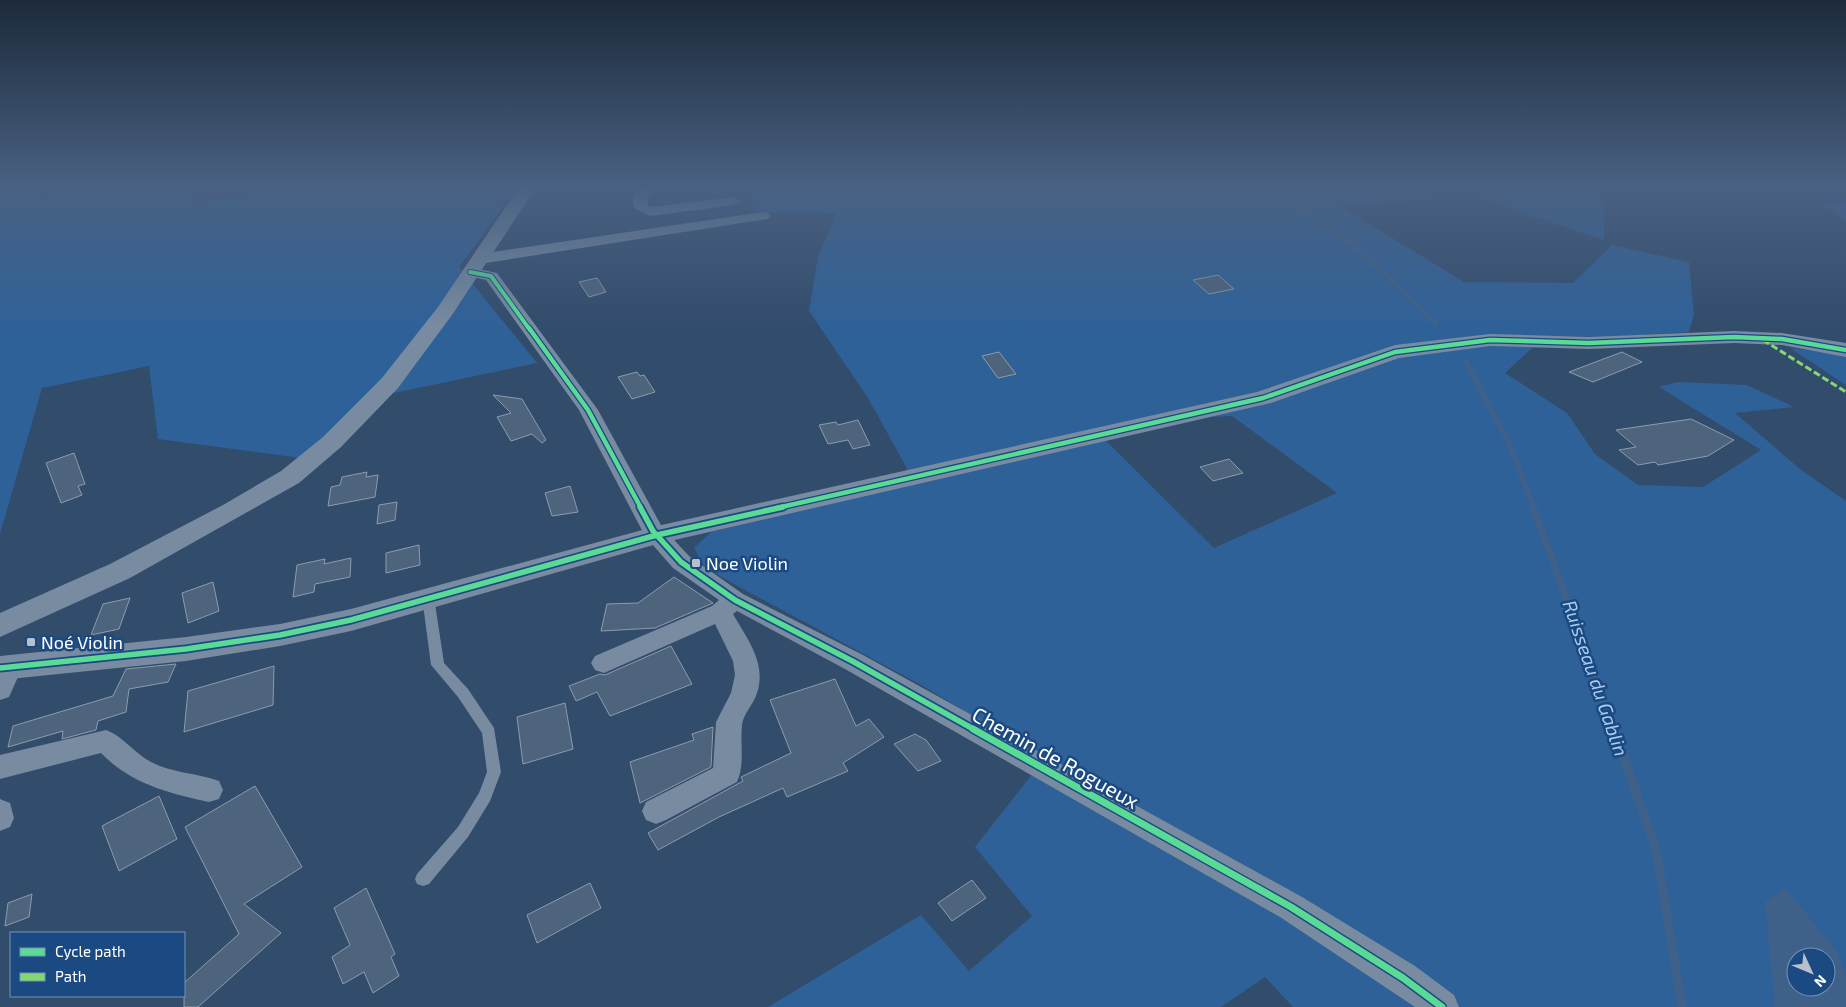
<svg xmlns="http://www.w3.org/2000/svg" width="1846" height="1007" viewBox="0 0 1846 1007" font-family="'Exo 2',sans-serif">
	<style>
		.green { fill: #2f6199; fill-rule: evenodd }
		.water { fill: #3f6189; fill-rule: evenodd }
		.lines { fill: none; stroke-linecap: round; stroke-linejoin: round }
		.stream-far3 { stroke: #3f6189; stroke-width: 4.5 }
		.stream-far2 { stroke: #3f6189; stroke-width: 5.5 }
		.stream-far1 { stroke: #3f6189; stroke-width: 7 }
		.stream { stroke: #3f6189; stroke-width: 9 }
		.building { fill: #4e637c; stroke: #8c9caf }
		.service { fill: #788ba1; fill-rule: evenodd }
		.minor { fill: #788ba1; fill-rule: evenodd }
		.tertiary { fill: #788ba1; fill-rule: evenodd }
		.quiet { stroke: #83d873; stroke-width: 3; stroke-dasharray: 7 3; stroke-linecap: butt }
		.cycleway-far3-casing { stroke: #1b4a82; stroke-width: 6 }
		.cycleway-far2-casing { stroke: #1b4a82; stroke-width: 7 }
		.cycleway-far1-casing { stroke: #1b4a82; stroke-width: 9 }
		.cycleway-casing { stroke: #1b4a82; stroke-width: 10 }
		.cycleway-far3 { stroke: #5adb95; stroke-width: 4 }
		.cycleway-far2 { stroke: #5adb95; stroke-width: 4.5 }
		.cycleway-far1 { stroke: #5adb95; stroke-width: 5.5 }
		.cycleway { stroke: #5adb95; stroke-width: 7 }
		.poi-dot { fill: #b7c0cb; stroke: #1b4a82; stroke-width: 2 }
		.labels { text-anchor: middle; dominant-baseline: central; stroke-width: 5; stroke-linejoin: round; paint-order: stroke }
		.poi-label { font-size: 18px; fill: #fff; stroke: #1b4a82; text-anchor: start }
		.water-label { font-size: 19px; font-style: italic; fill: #abcdf2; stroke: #1b4a82 }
		.near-street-label { font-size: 21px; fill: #fff; stroke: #1b4a82 }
	</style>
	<rect width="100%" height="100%" fill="#324c6b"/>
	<path class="green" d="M 0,186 L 35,186 L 43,197 L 82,186 L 194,186 L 198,202 L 317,186 L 518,186 L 459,267 L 537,363 L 365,399 L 316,460 L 158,439 L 149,366 L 42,388 L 0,534 Z
		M 744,186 L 1603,186 L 1604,240 L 1471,195 L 1341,207 L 1464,282 L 1573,283 L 1612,245 L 1689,262 L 1694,315 L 1689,332 L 1605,337 L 1545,336 L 1505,373 L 1567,413 L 1595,454 L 1638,485 L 1703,487 L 1761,450 L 1659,387 L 1678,382 L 1747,385 L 1794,407 L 1735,413 L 1801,470 L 1846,501 L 1846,1007 L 1293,1007 L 1265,977 L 1221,1007 L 768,1007 L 921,915 L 969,971 L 1032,916 L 975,847 L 1044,759 L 923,686 L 723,578 L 704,566 L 694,548 L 711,532 L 915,483 L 868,398 L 809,311 L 818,257 L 837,213 L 756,212 ZM 1232,416 L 1337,493 L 1214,548 L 1106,441 L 1211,417 ZM 1796,957 L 1826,957 L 1826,987 L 1796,987 Z
		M 1846,202 L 1846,220 L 1820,204 Z
		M 1790,348 L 1846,355 L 1846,385 Z"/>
	<path class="water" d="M 1786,889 L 1837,952 L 1846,977 L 1846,1007 L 1775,1007 L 1765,901 ZM 1796,957 L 1826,957 L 1826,987 L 1796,987 Z"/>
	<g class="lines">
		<path class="stream-far3" d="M 1264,186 L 1341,235 L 1398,286 L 1436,324"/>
		<path class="stream-far2" d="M 1466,362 L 1509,443 L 1534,508"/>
		<path class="stream-far1" d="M 1533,507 L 1614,730"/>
		<path class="stream" d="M 1614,729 L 1656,850 L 1682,1007"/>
	</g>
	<path class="building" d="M 1218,275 L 1234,289 L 1209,294 L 1193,280 Z
		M 597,278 L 606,292 L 589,297 L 579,282 Z
		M 999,352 L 1016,374 L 998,378 L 982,356 Z
		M 1622,352 L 1642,362 L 1593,382 L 1569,372 Z
		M 637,372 L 640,376 L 644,375 L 655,392 L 632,399 L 618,377 Z
		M 493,395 L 522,399 L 546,440 L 542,443 L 532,434 L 511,441 L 497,417 L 511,413 Z
		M 1691,419 L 1734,440 L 1708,456 L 1658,465 L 1655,462 L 1638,465 L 1619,450 L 1636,447 L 1616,430 Z
		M 858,420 L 870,445 L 853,449 L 848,440 L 828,444 L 819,425 L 836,422 L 838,425 Z
		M 74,453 L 85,484 L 78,486 L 82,495 L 61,503 L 46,463 Z
		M 1229,459 L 1243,473 L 1213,481 L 1200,467 Z
		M 367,472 L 366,477 L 378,475 L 375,497 L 328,506 L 331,487 L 340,485 L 342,477 Z
		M 570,486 L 578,512 L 552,516 L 545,493 Z
		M 397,502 L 395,520 L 377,524 L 379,505 Z
		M 419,545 L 420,565 L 386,573 L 386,553 Z
		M 351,558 L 350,577 L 315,584 L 314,592 L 293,597 L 297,565 L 325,559 L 324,564 Z
		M 674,577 L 713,603 L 655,628 L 601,631 L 607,604 L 638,603 Z
		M 213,582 L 219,611 L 188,623 L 182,593 Z
		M 130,598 L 119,629 L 91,635 L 103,604 Z
		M 671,646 L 692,684 L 610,716 L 597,692 L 576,701 L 569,686 L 600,674 L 605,675 Z
		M 176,664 L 168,682 L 129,689 L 126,712 L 98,721 L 96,730 L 62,739 L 63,731 L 8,747 L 13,726 L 113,696 L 126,669 Z
		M 274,666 L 273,705 L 184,732 L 188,691 Z
		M 835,679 L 856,726 L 869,719 L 884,737 L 843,763 L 848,771 L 787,797 L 783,788 L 719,817 L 658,850 L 648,833 L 743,781 L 741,777 L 791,753 L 770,700 Z
		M 565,703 L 573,749 L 523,764 L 517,717 Z
		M 713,727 L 711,767 L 640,803 L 630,762 L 694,740 L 692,734 Z
		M 915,734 L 926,740 L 941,761 L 918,771 L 894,744 Z
		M 255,786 L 302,867 L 244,904 L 281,933 L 198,1007 L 184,1007 L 184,983 L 239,934 L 185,827 Z
		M 159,796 L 177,839 L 119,871 L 102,826 Z
		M 972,880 L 986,898 L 952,921 L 938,903 Z
		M 590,883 L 601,908 L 537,943 L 527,915 Z
		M 366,888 L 395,954 L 391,957 L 399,976 L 373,993 L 364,972 L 343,984 L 332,957 L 350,945 L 334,908 Z
		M 32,894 L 29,917 L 5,926 L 8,903 Z"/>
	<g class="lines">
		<path class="service" d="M 428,592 L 432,594 L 434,597 L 444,663 L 468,689 L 494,728 L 501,772 L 490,801 L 468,837 L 429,884 L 423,886 L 417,884 L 415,879 L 417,874 L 458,827 L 479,793 L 487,772 L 482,733 L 458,697 L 431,665 L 422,597 L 424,594 Z"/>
		<path class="minor" d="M 643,186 L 658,186 L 647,198 L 648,206 L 652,207 L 734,197 L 741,201 L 734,205 L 650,216 L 634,208 L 633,197 Z
			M 763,212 L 768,213 L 770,216 L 768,219 L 479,264 L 471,259 L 479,254 Z
			M 470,267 L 497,273 L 598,410 L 662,527 L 689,556 L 743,594 L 863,655 L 1302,897 L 1415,966 L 1454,995 L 1459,1007 L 1415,1007 L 1280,917 L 845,669 L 737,611 L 733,614 C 747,639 767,663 757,693 C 754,704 743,714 742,725 C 740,744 745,765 737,782 L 666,820 L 656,824 L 646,820 L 642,811 L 646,802 L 713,768 L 716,722 L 731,693 L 735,675 L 733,661 L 715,624 L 604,673 L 595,670 L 591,663 L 595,656 L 712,606 L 719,600 L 673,568 L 645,536 L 579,410 L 486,280 L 464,275 L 462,272 L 464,269 Z
			M 9,658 L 18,661 L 22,668 L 9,697 L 0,700 L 0,661 Z
			M 106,730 C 123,736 134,753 151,762 C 172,773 197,773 219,781 L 223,790 L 219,799 L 209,802 C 168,793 131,784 101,753 L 0,779 L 0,755 Z
			M 0,799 L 10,803 L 14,818 L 10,827 L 0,831 Z"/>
		<path class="tertiary" d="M 520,186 L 537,186 L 452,315 L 398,388 L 341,447 L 299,483 L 130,578 L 0,637 L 0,613 L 110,564 L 223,505 L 281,471 L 323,437 L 382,378 L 438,307 Z
			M 1734,331 L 1782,333 L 1846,343 L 1846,357 L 1782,345 L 1734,343 L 1589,349 L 1490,346 L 1399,358 L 1271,403 L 657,544 L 351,631 L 280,646 L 186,661 L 0,680 L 0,656 L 186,637 L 280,624 L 351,609 L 657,526 L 1257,392 L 1395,345 L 1490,334 L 1589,337 Z"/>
		<path class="quiet" d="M 1763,340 L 1846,392"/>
		<g class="cycleway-far3-casing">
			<path id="cycleway-far3" d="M 470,272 L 491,276 L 530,330"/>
		</g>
		<g class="cycleway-far2-casing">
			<path id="cycleway-far2" d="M 529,328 L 588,410 L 641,508
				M 777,508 L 1263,398 L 1395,352 L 1490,340 L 1589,343 L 1734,337 L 1782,339 L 1846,350"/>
		</g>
		<g class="cycleway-far1-casing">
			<path id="cycleway-far1" d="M 640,507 L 653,531 L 681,562 L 735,600 L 854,662 L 975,730
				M 0,668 L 186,649 L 280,635 L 351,620 L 657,535 L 783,507"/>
		</g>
		<g class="cycleway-casing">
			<path id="cycleway" d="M 973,729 L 1291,907 L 1403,978 L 1442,1007"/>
		</g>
		<use href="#cycleway-far3" class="cycleway-far3"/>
		<use href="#cycleway-far2" class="cycleway-far2"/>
		<use href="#cycleway-far1" class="cycleway-far1"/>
		<use href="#cycleway" class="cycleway"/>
	</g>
	<linearGradient id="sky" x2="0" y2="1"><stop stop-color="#1c2a3b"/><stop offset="0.57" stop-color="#496182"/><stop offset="1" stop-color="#496182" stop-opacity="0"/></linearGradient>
	<rect width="1846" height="327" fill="url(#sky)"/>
	<g class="poi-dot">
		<rect x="691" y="558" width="10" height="10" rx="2.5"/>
		<rect x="26" y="637" width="10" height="10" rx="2.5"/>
	</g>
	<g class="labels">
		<g class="poi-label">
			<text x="706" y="563">Noe Violin</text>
			<text x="41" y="642">Noé Violin</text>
		</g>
		<g class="water-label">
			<text transform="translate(1596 678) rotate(71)">Ruisseau du Gablin</text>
		</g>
		<g class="near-street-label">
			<text transform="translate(1056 757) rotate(29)">Chemin de Rogueux</text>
		</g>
	</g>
	<rect x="10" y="932" width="175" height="65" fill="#1b4a82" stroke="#7692b4"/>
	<rect x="20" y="948" width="25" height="8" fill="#5adb95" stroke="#7692b4"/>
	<text x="55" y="957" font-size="15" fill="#ffffff">Cycle path</text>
	<rect x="20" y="973" width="25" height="8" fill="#83d873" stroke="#7692b4"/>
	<text x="55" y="982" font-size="15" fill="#ffffff">Path</text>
	<g transform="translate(1811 972) rotate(134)"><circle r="24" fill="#1b4a82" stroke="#7692b4"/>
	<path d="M0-4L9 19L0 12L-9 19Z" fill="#b7c0cb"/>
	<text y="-8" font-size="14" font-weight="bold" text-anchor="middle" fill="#ffffff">N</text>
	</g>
</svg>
